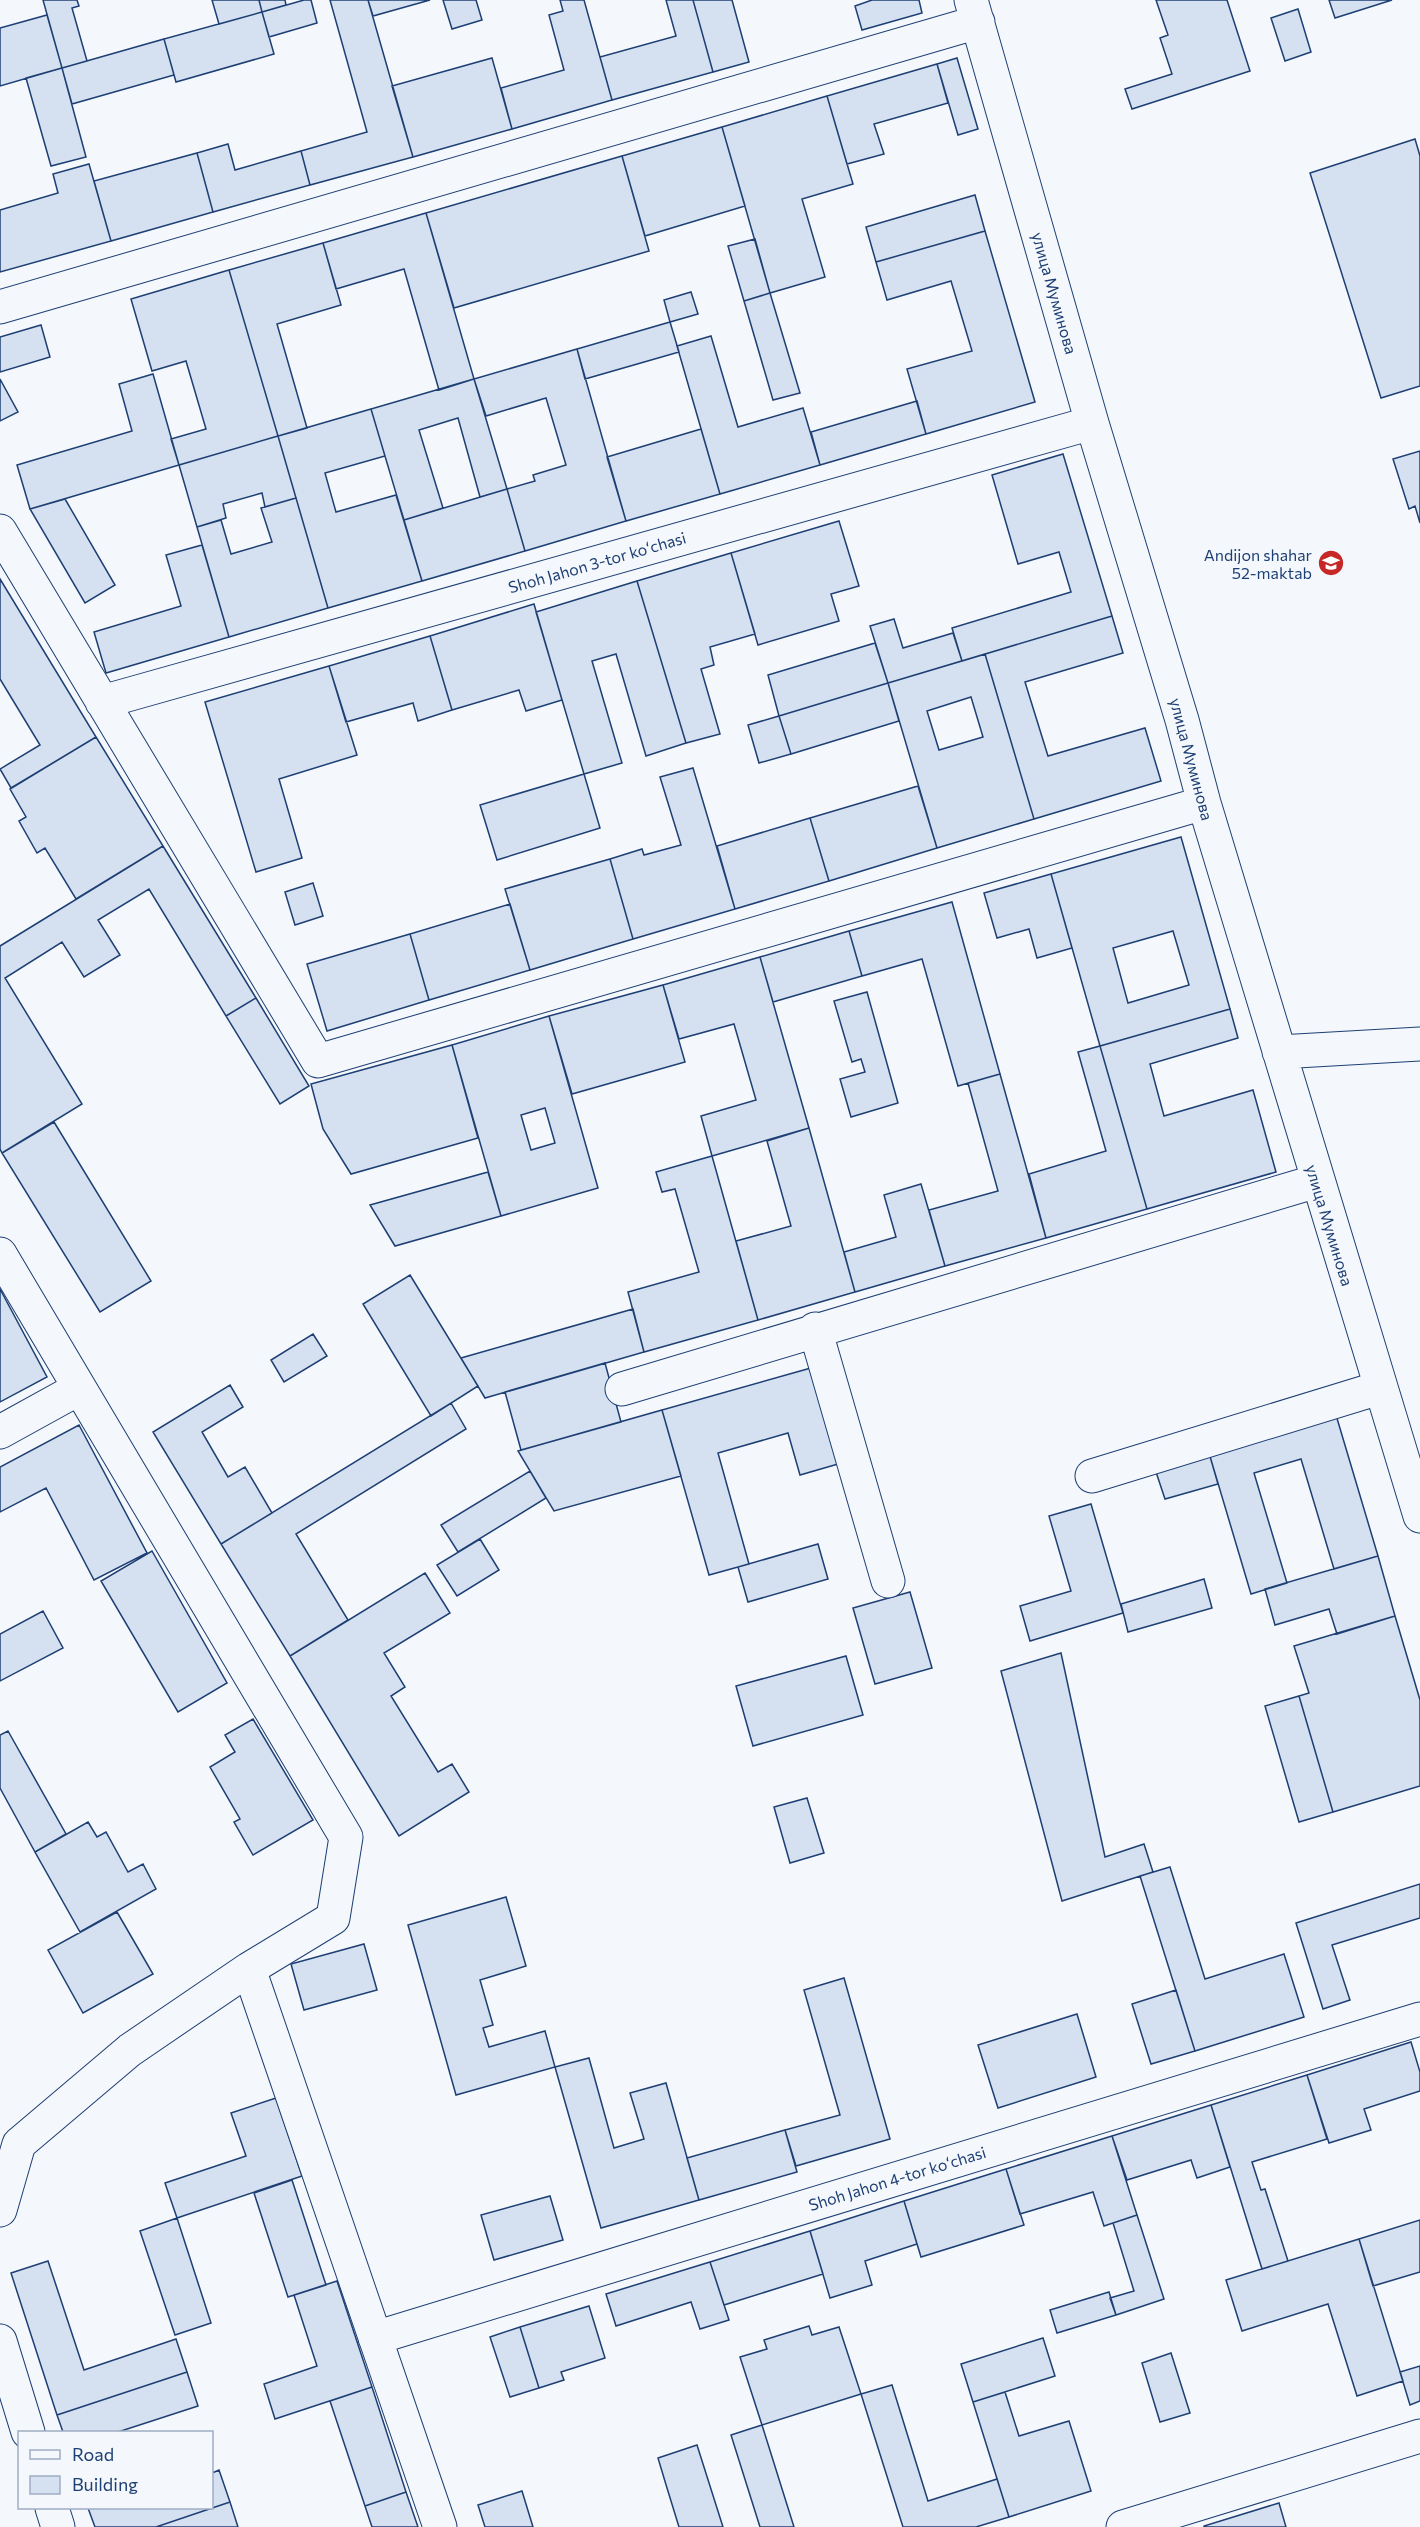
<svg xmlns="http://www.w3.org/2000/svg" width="1420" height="2527" viewBox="0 0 1420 2527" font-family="Commissioner,sans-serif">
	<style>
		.building { fill: #d5e0f0; stroke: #1d3f73; stroke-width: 1.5; fill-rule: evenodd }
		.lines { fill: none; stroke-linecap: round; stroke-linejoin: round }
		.minor-casing { stroke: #1d3f73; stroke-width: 35 }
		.minor { stroke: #f4f7fb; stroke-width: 33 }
		.labels { text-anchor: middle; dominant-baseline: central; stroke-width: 4.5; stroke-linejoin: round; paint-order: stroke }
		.street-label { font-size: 16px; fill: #1d3f73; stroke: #f4f7fb }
		.poi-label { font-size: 16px; fill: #1d3f73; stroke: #f4f7fb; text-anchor: end }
	</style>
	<rect width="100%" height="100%" fill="#f4f7fb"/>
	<path class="building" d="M 43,0 L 77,0 L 79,6 L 72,8 L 87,61 L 62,68 Z
		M 212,0 L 259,0 L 262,12 L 219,24 Z
		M 259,0 L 285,0 L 286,5 L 262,12 Z
		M 304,0 L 311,0 L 317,23 L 269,37 L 262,12 Z
		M 330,0 L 368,0 L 413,157 L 310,185 L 301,151 L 367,132 Z
		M 368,0 L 430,0 L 373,16 Z
		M 443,0 L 476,0 L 482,20 L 452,29 Z
		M 560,0 L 584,0 L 612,100 L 512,129 L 501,88 L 564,70 L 549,15 L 563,11 Z
		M 666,0 L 693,0 L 713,72 L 612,100 L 600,57 L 676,36 Z
		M 693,0 L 732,0 L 749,62 L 713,72 Z
		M 919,0 L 922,13 L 862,30 L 855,6 L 872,0 Z
		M 1156,0 L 1227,0 L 1250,71 L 1132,109 L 1125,89 L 1172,74 L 1160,38 L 1168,35 Z
		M 1329,0 L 1392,0 L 1335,18 Z
		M 1298,9 L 1311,52 L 1285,61 L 1271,18 Z
		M 262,12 L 274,54 L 176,82 L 164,39 Z
		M 47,15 L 62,68 L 0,86 L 0,28 Z
		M 164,39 L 174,75 L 72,104 L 62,68 Z
		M 492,58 L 512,129 L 413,157 L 392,86 Z
		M 957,58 L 978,129 L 958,135 L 937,64 Z
		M 937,64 L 948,103 L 874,124 L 884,154 L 847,164 L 827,96 Z
		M 62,68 L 86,157 L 51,166 L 26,78 Z
		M 827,96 L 853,184 L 802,199 L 825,277 L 770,293 L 722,127 Z
		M 722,127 L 745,206 L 645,236 L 622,156 Z
		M 1415,139 L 1420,156 L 1420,386 L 1381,398 L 1310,173 Z
		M 228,144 L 235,170 L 301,151 L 310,185 L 213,212 L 197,153 Z
		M 197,153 L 213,212 L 111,241 L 94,181 Z
		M 622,156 L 649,251 L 454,308 L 426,213 Z
		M 89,164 L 111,241 L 0,272 L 0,210 L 58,193 L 53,174 Z
		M 975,195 L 985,231 L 876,262 L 866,227 Z
		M 426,213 L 474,379 L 439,390 L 404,269 L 336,289 L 323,243 Z
		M 985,231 L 1035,402 L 926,434 L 907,369 L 972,351 L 951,281 L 887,300 L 876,262 Z
		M 755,239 L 770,293 L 744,301 L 728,246 Z
		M 323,243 L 341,305 L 277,324 L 307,428 L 278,436 L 229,270 Z
		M 229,270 L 278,436 L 179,465 L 171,439 L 206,429 L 186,361 L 152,371 L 131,299 Z
		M 691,292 L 698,314 L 670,322 L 664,300 Z
		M 770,293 L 800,393 L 773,400 L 744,301 Z
		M 670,322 L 679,352 L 585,379 L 577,349 Z
		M 41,325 L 50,357 L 0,372 L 0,337 Z
		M 711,336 L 738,427 L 803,408 L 820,465 L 720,494 L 677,346 Z
		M 577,349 L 626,521 L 525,551 L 507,489 L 535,481 L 533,475 L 566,465 L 546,398 L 486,416 L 474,379 Z
		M 153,374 L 179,465 L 30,509 L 17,465 L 132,431 L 119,384 Z
		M 0,379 L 18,412 L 0,421 Z
		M 474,379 L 507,489 L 480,497 L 458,418 L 419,430 L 443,508 L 404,520 L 371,409 Z
		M 917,401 L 926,434 L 820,465 L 811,432 Z
		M 371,409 L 385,456 L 325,473 L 336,512 L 396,495 L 422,581 L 328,608 L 278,436 Z
		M 701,429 L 720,494 L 626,521 L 607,457 Z
		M 278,436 L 296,498 L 265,507 L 262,493 L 223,504 L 226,518 L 197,527 L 179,465 Z
		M 1420,451 L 1420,523 L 1415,506 L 1409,509 L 1393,459 Z
		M 1063,454 L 1112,616 L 962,661 L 952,628 L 1071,592 L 1059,552 L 1018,564 L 992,475 Z
		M 507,489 L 525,551 L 422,581 L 404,520 Z
		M 296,498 L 328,608 L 229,637 L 197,527 L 221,520 L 231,554 L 272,542 L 261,508 Z
		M 65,499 L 115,585 L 85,603 L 30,509 Z
		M 839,521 L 859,586 L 831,594 L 839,621 L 758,645 L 731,553 Z
		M 202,545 L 229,637 L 106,673 L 94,632 L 181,606 L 166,555 Z
		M 731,553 L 755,634 L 710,647 L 714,665 L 701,669 L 720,734 L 686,743 L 637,581 Z
		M 0,579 L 96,737 L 11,788 L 0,769 L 40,745 L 0,679 Z
		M 637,581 L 686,743 L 646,756 L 616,654 L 592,661 L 622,763 L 584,774 L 536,612 Z
		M 534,604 L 562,700 L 526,711 L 519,690 L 452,710 L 430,636 Z
		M 1112,616 L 1123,653 L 1025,682 L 1048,756 L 1145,728 L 1161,781 L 1034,819 L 985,654 Z
		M 894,619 L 903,648 L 953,633 L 962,661 L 888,683 L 870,626 Z
		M 430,636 L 452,710 L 418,721 L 413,703 L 346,722 L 329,666 Z
		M 875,643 L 888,683 L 779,716 L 768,675 Z
		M 985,654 L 1034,819 L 937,848 L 888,683 ZM 971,697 L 983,737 L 939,750 L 927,711 Z
		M 329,666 L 357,755 L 279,779 L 302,858 L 256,872 L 205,702 Z
		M 888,683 L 899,721 L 791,754 L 779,716 Z
		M 779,716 L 791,754 L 759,763 L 748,725 Z
		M 96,737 L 163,846 L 76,899 L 45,848 L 37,853 L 19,821 L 26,817 L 10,789 Z
		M 693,768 L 735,909 L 633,939 L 610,859 L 642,849 L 644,855 L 681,845 L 660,777 Z
		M 584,774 L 600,828 L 497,860 L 480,805 Z
		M 918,786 L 937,848 L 829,881 L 810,818 Z
		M 810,818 L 829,881 L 735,909 L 717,846 Z
		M 1181,837 L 1230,1009 L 1100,1046 L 1051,874 ZM 1173,931 L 1189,985 L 1128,1003 L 1113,948 Z
		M 163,846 L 256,998 L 226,1016 L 149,889 L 98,920 L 120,955 L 84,977 L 62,942 L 5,978 L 82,1104 L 2,1153 L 0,1149 L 0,946 Z
		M 610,859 L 633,939 L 530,970 L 505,889 Z
		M 1051,874 L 1072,948 L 1037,958 L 1029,929 L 997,938 L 984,893 Z
		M 313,883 L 323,916 L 295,925 L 285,892 Z
		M 952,902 L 1000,1074 L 958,1086 L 922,959 L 862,976 L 849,931 Z
		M 510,904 L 530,970 L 429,1000 L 410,934 Z
		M 849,931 L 862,976 L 773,1002 L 760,957 Z
		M 410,934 L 429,1000 L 327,1031 L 307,964 Z
		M 760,957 L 809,1128 L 712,1156 L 701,1116 L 756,1100 L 734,1024 L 679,1039 L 663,985 Z
		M 663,985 L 685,1062 L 572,1094 L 549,1016 Z
		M 867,992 L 898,1103 L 851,1117 L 840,1079 L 865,1072 L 861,1059 L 852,1062 L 834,1001 Z
		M 256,998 L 309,1086 L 280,1104 L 226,1016 Z
		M 1230,1009 L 1238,1038 L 1150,1064 L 1164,1116 L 1253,1090 L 1276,1172 L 1147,1209 L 1100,1046 Z
		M 549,1016 L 598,1188 L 501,1216 L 452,1045 ZM 545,1108 L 555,1143 L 531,1150 L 521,1115 Z
		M 452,1045 L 478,1138 L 351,1174 L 323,1129 L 311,1084 Z
		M 1100,1046 L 1147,1209 L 1046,1238 L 1029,1174 L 1106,1151 L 1078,1052 Z
		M 1000,1074 L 1046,1238 L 945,1266 L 929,1210 L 998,1191 L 968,1083 Z
		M 54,1122 L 151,1281 L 100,1312 L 2,1153 Z
		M 809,1128 L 855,1292 L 758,1320 L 736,1241 L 791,1226 L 767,1141 Z
		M 712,1156 L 758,1320 L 644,1352 L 628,1292 L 699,1272 L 675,1189 L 662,1192 L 656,1172 Z
		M 488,1172 L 501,1216 L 395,1246 L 370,1205 Z
		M 921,1184 L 945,1266 L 855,1292 L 844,1252 L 896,1237 L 884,1195 Z
		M 410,1275 L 478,1386 L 431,1416 L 363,1304 Z
		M 0,1289 L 47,1377 L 0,1402 Z
		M 633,1309 L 644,1352 L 485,1398 L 461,1358 Z
		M 313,1334 L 327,1356 L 284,1382 L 271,1360 Z
		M 605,1363 L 621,1422 L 521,1450 L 505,1392 Z
		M 818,1366 L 845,1462 L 800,1475 L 788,1433 L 718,1453 L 749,1564 L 709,1575 L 662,1410 Z
		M 230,1385 L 243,1407 L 202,1432 L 228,1477 L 245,1467 L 272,1513 L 221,1544 L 153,1432 Z
		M 451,1403 L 466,1429 L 296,1534 L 348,1620 L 290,1656 L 221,1544 Z
		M 662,1410 L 681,1476 L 554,1511 L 518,1451 Z
		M 1336,1415 L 1378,1556 L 1334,1569 L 1301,1459 L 1254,1473 L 1287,1583 L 1251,1594 L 1209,1453 Z
		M 79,1425 L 147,1553 L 94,1580 L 46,1488 L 0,1512 L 0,1467 Z
		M 1209,1453 L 1218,1484 L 1165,1499 L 1155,1469 Z
		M 530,1471 L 546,1498 L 458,1552 L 441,1525 Z
		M 1091,1504 L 1123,1613 L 1030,1641 L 1020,1606 L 1071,1591 L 1049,1516 Z
		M 480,1539 L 499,1570 L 457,1596 L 437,1565 Z
		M 818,1544 L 828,1579 L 748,1602 L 738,1567 Z
		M 152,1551 L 227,1683 L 178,1712 L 101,1581 Z
		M 1378,1556 L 1395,1616 L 1337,1634 L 1329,1609 L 1275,1625 L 1265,1589 Z
		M 425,1573 L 450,1613 L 384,1653 L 405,1687 L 391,1696 L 438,1772 L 452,1764 L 469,1792 L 399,1836 L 290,1656 Z
		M 1204,1579 L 1212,1608 L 1128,1632 L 1121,1604 Z
		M 910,1592 L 932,1668 L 875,1684 L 853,1608 Z
		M 43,1611 L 63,1648 L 0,1681 L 0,1634 Z
		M 1395,1616 L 1420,1700 L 1420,1786 L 1333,1812 L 1299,1696 L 1309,1693 L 1294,1646 Z
		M 1061,1653 L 1105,1857 L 1144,1844 L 1153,1872 L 1062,1901 L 1001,1671 Z
		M 846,1656 L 863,1715 L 753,1746 L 736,1686 Z
		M 1299,1696 L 1333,1812 L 1299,1822 L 1265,1706 Z
		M 253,1719 L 313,1820 L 253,1855 L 234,1822 L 240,1819 L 210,1767 L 235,1752 L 225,1735 Z
		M 8,1731 L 66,1834 L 35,1852 L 0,1788 L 0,1735 Z
		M 807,1798 L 824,1853 L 790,1863 L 774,1807 Z
		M 88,1822 L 97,1837 L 106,1832 L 128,1872 L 143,1864 L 156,1889 L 80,1932 L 35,1852 Z
		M 1170,1867 L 1205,1979 L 1284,1954 L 1304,2017 L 1195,2051 L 1140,1876 Z
		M 1420,1884 L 1420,1918 L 1332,1945 L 1350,2000 L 1323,2009 L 1296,1923 Z
		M 506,1897 L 526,1966 L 480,1980 L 493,2025 L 483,2028 L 489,2047 L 545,2031 L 555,2067 L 456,2095 L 408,1925 Z
		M 117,1912 L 153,1974 L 83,2013 L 48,1950 Z
		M 364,1944 L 377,1990 L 304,2010 L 291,1964 Z
		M 844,1978 L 890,2139 L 796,2166 L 785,2130 L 840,2115 L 804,1990 Z
		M 1176,1990 L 1195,2051 L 1151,2064 L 1132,2004 Z
		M 1077,2014 L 1096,2077 L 998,2108 L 978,2045 Z
		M 1411,2042 L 1420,2072 L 1420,2091 L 1364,2109 L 1371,2130 L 1329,2143 L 1307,2075 Z
		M 589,2058 L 614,2148 L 644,2139 L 630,2093 L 666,2083 L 699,2200 L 601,2228 L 555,2067 Z
		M 1307,2075 L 1327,2139 L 1252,2162 L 1261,2190 L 1265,2189 L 1288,2261 L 1262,2269 L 1211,2105 Z
		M 276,2098 L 302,2176 L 177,2218 L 165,2183 L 246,2156 L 231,2113 Z
		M 1211,2105 L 1230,2167 L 1197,2178 L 1191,2160 L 1127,2180 L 1112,2136 Z
		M 785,2130 L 797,2172 L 699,2200 L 687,2158 Z
		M 1112,2136 L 1137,2215 L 1104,2226 L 1093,2192 L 1020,2214 L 1006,2169 Z
		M 1006,2169 L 1024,2225 L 921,2257 L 904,2201 Z
		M 292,2180 L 326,2285 L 288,2297 L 254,2193 Z
		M 550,2196 L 563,2240 L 494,2260 L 481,2215 Z
		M 904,2201 L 917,2244 L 865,2261 L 872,2285 L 830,2298 L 810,2231 Z
		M 1137,2215 L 1164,2299 L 1116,2315 L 1110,2298 L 1134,2291 L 1113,2223 Z
		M 177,2218 L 211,2323 L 175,2335 L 140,2231 Z
		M 1420,2220 L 1420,2272 L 1373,2286 L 1359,2239 Z
		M 810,2231 L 823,2274 L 724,2305 L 710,2262 Z
		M 1359,2239 L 1403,2381 L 1357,2396 L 1328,2304 L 1242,2331 L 1226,2280 Z
		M 48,2261 L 84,2370 L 176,2339 L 187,2372 L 57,2415 L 11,2273 Z
		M 710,2262 L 729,2320 L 700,2329 L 691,2302 L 616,2326 L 606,2294 Z
		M 337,2281 L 372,2387 L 275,2419 L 264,2384 L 317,2366 L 294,2295 Z
		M 1109,2292 L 1116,2315 L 1057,2333 L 1050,2310 Z
		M 589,2306 L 605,2358 L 561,2372 L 564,2380 L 539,2388 L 520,2327 Z
		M 809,2326 L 812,2335 L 839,2327 L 861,2394 L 762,2425 L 740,2357 L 767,2349 L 764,2340 Z
		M 520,2327 L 539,2388 L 510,2397 L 490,2337 Z
		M 1043,2338 L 1055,2376 L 973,2402 L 961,2364 Z
		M 1171,2353 L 1190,2413 L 1160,2422 L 1142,2363 Z
		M 1420,2366 L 1420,2401 L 1410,2405 L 1400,2372 Z
		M 187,2372 L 198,2406 L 118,2432 L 63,2432 L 57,2415 Z
		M 892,2385 L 928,2501 L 997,2479 L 1009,2517 L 976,2527 L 903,2527 L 861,2394 Z
		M 372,2387 L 406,2492 L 365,2506 L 330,2401 Z
		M 1005,2392 L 1019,2436 L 1069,2421 L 1091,2491 L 1009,2517 L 973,2402 Z
		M 762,2425 L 794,2527 L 760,2527 L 731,2435 Z
		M 697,2445 L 723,2527 L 679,2527 L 667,2488 L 658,2458 Z
		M 219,2470 L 230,2502 L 156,2527 L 95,2527 L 88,2508 L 212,2508 L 212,2473 Z
		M 522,2491 L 533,2527 L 485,2527 L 478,2505 Z
		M 406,2492 L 418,2527 L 372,2527 L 365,2506 Z
		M 230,2502 L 238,2527 L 156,2527 Z
		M 1279,2503 L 1286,2527 L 1204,2527 L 1204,2526 Z"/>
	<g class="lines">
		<g class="minor-casing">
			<path id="minor" d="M 971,0 L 1092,423 L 1182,720 L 1204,803 L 1420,1516
				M 0,307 L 978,22
				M 0,531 L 318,1061 L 1204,803
				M 102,702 L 1092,423
				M 1279,1052 L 1420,1044
				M 0,1254 L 346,1837 L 333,1918 L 249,1969 L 130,2050 L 19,2144 L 0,2210
				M 815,1329 L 888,1581
				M 622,1389 L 1317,1181
				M 0,1432 L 78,1389
				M 1092,1476 L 1379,1388
				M 249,1969 L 440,2527
				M 375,2338 L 1420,2019
				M 0,2341 L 28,2432
				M 52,2508 L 58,2527
				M 1123,2527 L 1420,2436"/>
		</g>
		<use href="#minor" class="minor"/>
	</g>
	<defs>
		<g id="school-disc" transform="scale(1.35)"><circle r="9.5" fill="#c62828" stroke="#f4f7fb"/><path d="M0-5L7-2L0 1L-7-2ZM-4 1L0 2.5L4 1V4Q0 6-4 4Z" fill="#fff"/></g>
	</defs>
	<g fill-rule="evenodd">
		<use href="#school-disc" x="1331" y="563"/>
	</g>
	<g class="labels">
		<g class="street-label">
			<text transform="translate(1055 293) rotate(74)">улица Муминова</text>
			<text transform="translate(597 562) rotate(-16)">Shoh Jahon 3-tor koʻchasi</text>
			<text transform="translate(1192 759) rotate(75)">улица Муминова</text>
			<text transform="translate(1330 1225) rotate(73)">улица Муминова</text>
			<text transform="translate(897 2178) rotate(-17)">Shoh Jahon 4-tor koʻchasi</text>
		</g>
		<g class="poi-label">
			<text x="1312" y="554">Andijon shahar<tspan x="1312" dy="18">52-maktab</tspan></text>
		</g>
	</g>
	<rect x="18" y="2431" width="195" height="78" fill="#f4f7fb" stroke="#9eadc5" stroke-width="1.5"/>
	<rect x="30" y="2450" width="30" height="9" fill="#f4f7fb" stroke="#9eadc5" stroke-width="1.5"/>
	<text x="72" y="2461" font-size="18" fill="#1d3f73">Road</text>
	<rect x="30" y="2476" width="30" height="18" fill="#d5e0f0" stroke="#9eadc5" stroke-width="1.5"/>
	<text x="72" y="2491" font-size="18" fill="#1d3f73">Building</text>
</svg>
